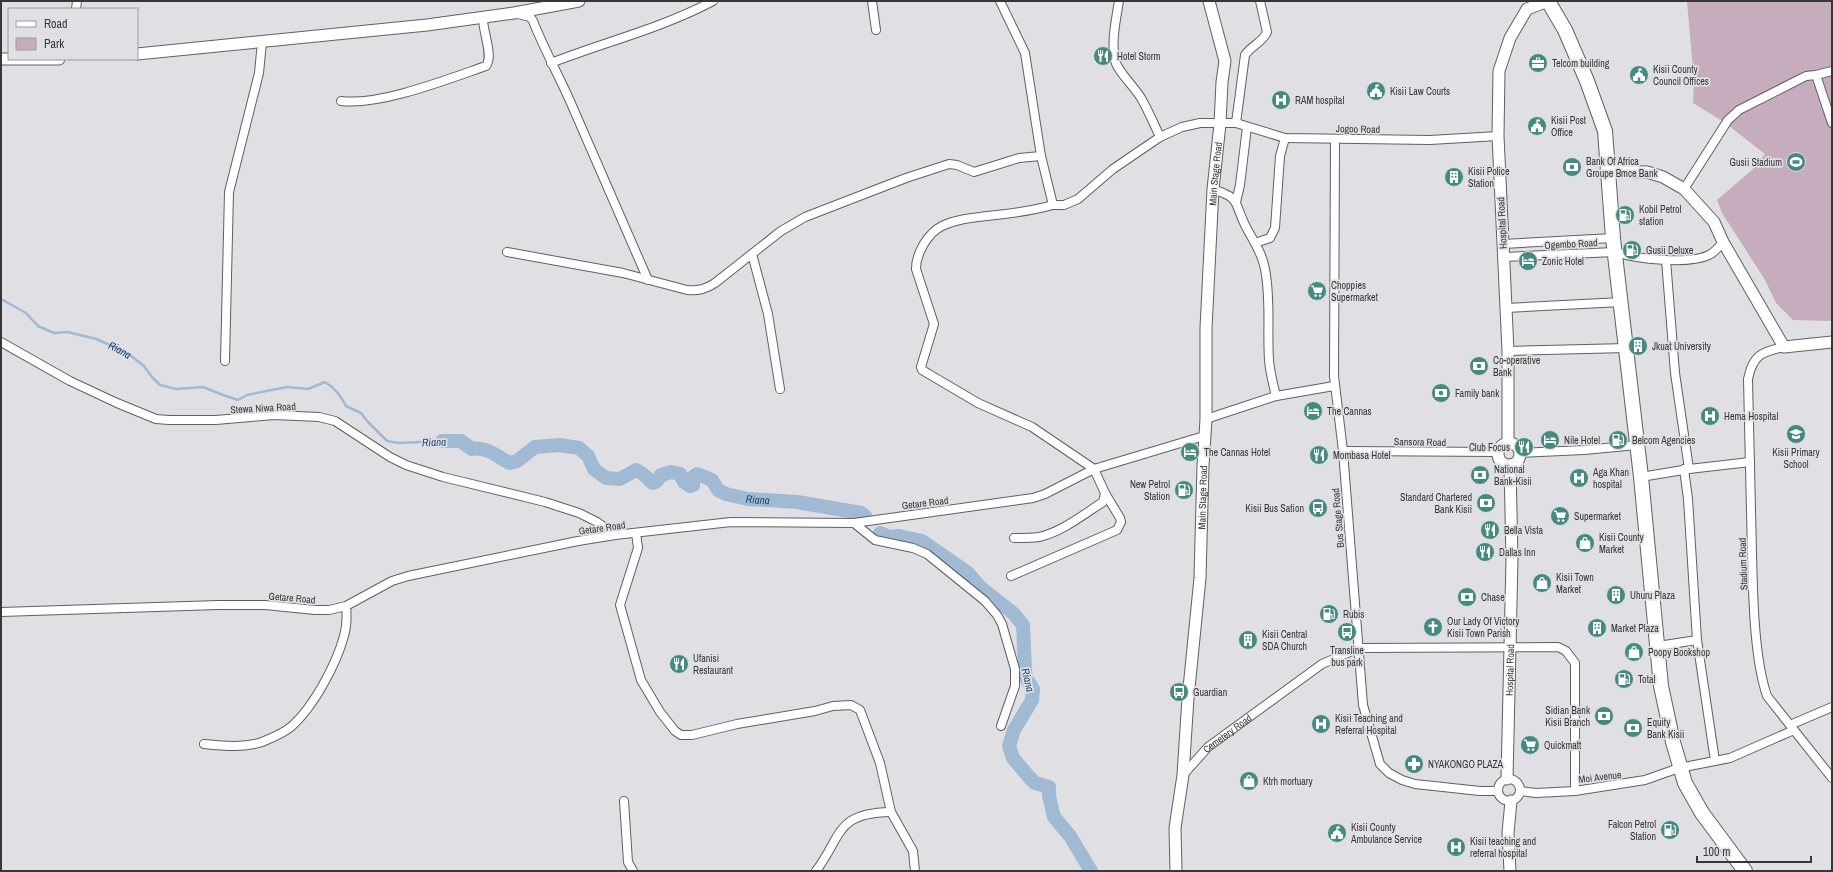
<svg xmlns="http://www.w3.org/2000/svg" width="1833" height="872" viewBox="0 0 1833 872" font-family="'Archivo Narrow',sans-serif">
	<style>
		.green { fill: #c5adbd }
		.lines { fill: none; stroke-linecap: round; stroke-linejoin: round }
		.stream { stroke: #a0bad4; stroke-width: 2.5 }
		.river { stroke: #a0bad4; stroke-width: 14 }
		.street-casing { stroke: #605f64; stroke-width: 10 }
		.secondary-casing { stroke: #605f64; stroke-width: 13 }
		.highway-casing { stroke: #605f64; stroke-width: 16 }
		.street { stroke: #fff; stroke-width: 8 }
		.secondary { stroke: #fff; stroke-width: 11 }
		.highway { stroke: #fff; stroke-width: 14 }
		.labels { text-anchor: middle; dominant-baseline: central; stroke-width: 3.5; stroke-linejoin: round; paint-order: stroke }
		.poi-label { font-size: 10px; fill: #373739; stroke: #e0dfe4; text-anchor: start }
		.street-label { font-size: 10px; fill: #373739; stroke: #e0dfe4 }
		.water-label { font-size: 11px; font-style: italic; fill: #254d72; stroke: #e0dfe4 }
	</style>
	<rect width="100%" height="100%" fill="#e0dfe4"/>
	<path class="green" d="M 1687,1 L 1832,1 L 1832,321 L 1793,320 L 1776,303 L 1765,280 L 1722,213 L 1717,200 L 1753,169 L 1765,154 L 1724,122 L 1693,103 L 1694,80 Z"/>
	<g class="lines">
		<path class="stream" id="s1" d="M 1,299 L 26,313 L 38,326 L 54,333 L 68,332 L 96,339 L 117,348 L 131,356 L 144,366 L 152,377 L 160,385 L 176,389 L 203,387 L 223,395 L 238,400 L 247,395 L 287,387 L 308,389 L 325,382 C 335,388 340,395 346,406 L 361,413 L 367,421 L 387,441 L 399,443 L 442,441"/>
		<g class="river">
			<path id="s2" d="M 442,441 L 461,441 L 472,449 C 486,446 498,457 510,463 L 517,461 L 535,447 L 560,445 L 579,448 L 588,456 L 594,469 L 606,478 L 620,479 L 636,470 C 644,473 646,478 653,483 L 657,481 L 661,475 L 671,472 L 680,474 L 684,482 L 690,486 L 693,485 L 692,478 L 697,474 L 712,480 L 718,490 L 726,494 L 748,499 L 797,502 L 861,513 L 865,516"/>
			<path d="M 880,533 L 889,537 L 899,536 L 922,541 L 968,573 L 981,588 L 1013,613 L 1023,625 L 1025,670 L 1026,678 L 1033,689 L 1032,700 L 1014,730 L 1009,746 L 1013,758 L 1029,777 L 1035,783 L 1049,787 L 1049,796 L 1054,817 L 1070,836 L 1091,871"/>
		</g>
		<g class="street-casing">
			<g id="street">
				<path d="M 872,1 L 876,30"/>
				<path d="M 1000,1 L 1025,53 L 1041,156 L 1053,205 L 1064,205 L 1078,199 L 1113,169 L 1160,137 L 1182,127 L 1200,123 L 1236,123 L 1285,138 L 1430,140 L 1498,136"/>
				<path d="M 1119,1 C 1116,20 1111,41 1115,60 C 1117,71 1134,86 1141,98 C 1148,110 1154,124 1160,137"/>
				<path d="M 76,9 L 77,1"/>
				<path d="M 518,14 L 530,17 L 533,21 C 544,49 558,74 570,101 C 596,161 622,221 648,280"/>
				<path d="M 551,63 C 605,42 662,28 713,1"/>
				<path d="M 1832,71 L 1816,75 L 1832,123"/>
				<path d="M 341,101 C 380,106 448,79 486,66 C 494,56 482,30 483,17"/>
				<path d="M 1236,123 L 1245,55 C 1251,46 1263,42 1267,32 L 1260,1"/>
				<path d="M 1335,139 L 1334,376 L 1343,451 L 1363,705 L 1380,764 L 1389,773 L 1402,780 L 1415,784 L 1480,791 L 1498,791"/>
				<path d="M 1213,189 C 1241,199 1233,200 1245,225 C 1252,239 1262,252 1265,269 C 1271,299 1267,330 1269,360 C 1270,373 1273,384 1276,396"/>
				<path d="M 1684,189 L 1728,120 L 1739,110 L 1806,76 L 1816,75"/>
				<path d="M 1236,202 L 1240,185 L 1247,127"/>
				<path d="M 1255,243 L 1270,238 L 1275,228 L 1280,156 L 1285,138"/>
				<path d="M 1503,244 L 1613,238"/>
				<path d="M 507,252 L 623,273 L 687,290 C 699,291 706,289 715,283 L 781,231 L 805,217 L 906,178 L 949,164 L 957,165 L 974,172 L 1019,158 L 1041,156"/>
				<path d="M 752,254 L 768,314 L 780,389"/>
				<path d="M 1504,257 L 1615,252 C 1637,259 1688,265 1709,255 C 1715,252 1719,247 1723,242"/>
				<path d="M 1666,260 L 1675,373 L 1689,469"/>
				<path d="M 1506,308 L 1622,302"/>
				<path d="M 1,342 L 70,381 L 117,403 L 156,419 L 169,420 L 216,420 L 274,415 L 319,417 L 335,421 L 390,457 L 406,465 L 443,477 L 545,502 L 579,513 L 597,522 L 615,535"/>
				<path d="M 1784,347 C 1761,352 1753,355 1748,379 C 1749,437 1751,495 1752,554 C 1753,595 1754,658 1767,696 L 1832,778"/>
				<path d="M 1508,351 L 1627,348"/>
				<path d="M 225,361 L 229,192 L 259,73 L 262,42"/>
				<path d="M 1206,419 L 1276,396 L 1334,386"/>
				<path d="M 1343,451 L 1498,452"/>
				<path d="M 1520,453 L 1584,450 L 1637,445"/>
				<path d="M 1641,477 L 1689,469 L 1750,462"/>
				<path d="M 854,523 L 875,540 L 913,548 L 927,554 L 985,601 L 997,615 L 1002,624 L 1015,669 L 1015,686 L 1001,726"/>
				<path d="M 636,533 L 638,548 L 620,605 L 641,680 L 660,712 L 675,731 L 681,735 L 692,735 L 737,724 L 815,711 L 833,706 L 851,705 L 860,710 L 880,763 L 891,812 L 913,851 L 915,871"/>
				<path d="M 1014,538 C 1022,538 1031,538 1039,537 C 1062,532 1084,514 1103,502 L 1105,493 L 1094,469 L 1032,427 L 978,403 L 922,370 L 921,367 L 934,324 L 916,269 C 916,253 928,233 942,226 C 956,219 972,218 987,216 C 1009,214 1031,211 1053,205"/>
				<path d="M 1011,576 L 1117,530 L 1121,522 L 1120,518 L 1105,493"/>
				<path d="M 1,612 L 218,605 L 265,605 L 315,610 L 329,610 L 346,606 L 392,581 L 408,576 L 578,541 L 615,535 L 731,522 L 854,523 L 1033,498 L 1045,494 L 1094,469 L 1204,436"/>
				<path d="M 1697,640 L 1715,761"/>
				<path d="M 1658,646 L 1697,640 L 1688,499 L 1684,469"/>
				<path d="M 1790,725 L 1832,707"/>
				<path d="M 204,744 C 224,746 244,748 262,742 C 272,738 284,733 292,726 C 314,706 336,665 344,636 C 347,626 347,616 346,606"/>
				<path id="s3" d="M 1183,775 L 1208,747 L 1322,664 L 1359,648 L 1558,647 L 1566,651 L 1575,663 L 1575,791"/>
				<circle cx="1509" cy="790" r="11"/>
				<path d="M 1520,791 L 1536,793 L 1575,791 L 1645,780 L 1679,768 L 1730,758 L 1794,730"/>
				<path d="M 624,801 L 628,862 L 633,871"/>
				<path d="M 816,871 C 843,835 835,813 891,812"/>
			</g>
		</g>
		<g class="secondary-casing">
			<g id="secondary">
				<path d="M 137,54 L 427,25 L 514,13 L 579,1"/>
				<path d="M 1,59 L 59,59"/>
				<path d="M 1607,171 L 1647,172 L 1663,177 L 1684,189 L 1714,222 L 1723,242 L 1784,347 L 1832,342"/>
				<path d="M 1508,442 L 1508,351 L 1498,136 L 1499,71 L 1510,38 L 1527,9 L 1548,1"/>
				<circle cx="1509" cy="454" r="11"/>
				<path id="s4" d="M 1507,779 L 1512,559 L 1510,465"/>
				<path id="s5" d="M 1176,871 L 1175,828 L 1183,775 L 1188,698 L 1200,578 L 1203,466 L 1206,419 L 1206,328 L 1213,189 L 1220,124 L 1222,82 L 1225,61 L 1209,1"/>
				<path d="M 1510,871 L 1508,833 L 1511,801"/>
			</g>
		</g>
		<g class="highway-casing">
			<path id="highway" d="M 1548,1 L 1565,30 L 1587,81 L 1605,131 L 1613,238 L 1641,477 L 1661,686 L 1673,742 L 1685,783 L 1702,813 L 1745,871"/>
		</g>
		<use href="#street" class="street"/>
		<use href="#secondary" class="secondary"/>
		<use href="#highway" class="highway"/>
	</g>
	<defs>
		<g id="restaurant-disc" transform="scale(1)"><circle r="9.5" fill="#458a7e" stroke="#e0dfe4"/><path d="M-5-6h1v4h1v-4h1v4h1v-4h1v5L-1.5 .5V6h-2V.5L-5-1ZM5-6V6H3V1.5H1.5Q1.5-4 5-6Z" fill="#fff"/></g>
		<g id="office-disc" transform="scale(1)"><circle r="9.5" fill="#458a7e" stroke="#e0dfe4"/><path d="M-6-3h4V-5.5h4V-3h4V5H-6ZM-1-4.5V-3h2v-1.5ZM-6 0V1H6V0Z" fill="#fff"/></g>
		<g id="civic-disc" transform="scale(1)"><circle r="9.5" fill="#458a7e" stroke="#e0dfe4"/><path d="M-.6-6.5H3V-4.5H.6V-3L4-1V1h2V6H-6V1h2V-1L-.6-3ZM-1.2 2.5V6h2.4V2.5Z" fill="#fff"/></g>
		<g id="hospital-disc" transform="scale(1)"><circle r="9.5" fill="#458a7e" stroke="#e0dfe4"/><path d="M-5-5h3v3.5h4V-5h3V5h-3V1.5h-4V5h-3Z" fill="#fff"/></g>
		<g id="stadium-disc" transform="scale(1)"><circle r="9.5" fill="#458a7e" stroke="#e0dfe4"/><path d="M0-5a6.5 5 0 1 0 0 10a6.5 5 0 1 0 0-10ZM-3.5-1.8h7v3.6h-7Z" fill="#fff"/></g>
		<g id="bank-disc" transform="scale(1)"><circle r="9.5" fill="#458a7e" stroke="#e0dfe4"/><path d="M-6-4H6V4H-6ZM0-2.3a2.3 2.3 0 1 0 0 4.6a2.3 2.3 0 1 0 0-4.6Z" fill="#fff"/></g>
		<g id="building-disc" transform="scale(1)"><circle r="9.5" fill="#458a7e" stroke="#e0dfe4"/><path d="M-4-6H4V6H1V3H-1V6H-4ZM-2.5-4.3h1.7v1.8h-1.7ZM.8-4.3h1.7v1.8H.8ZM-2.5-1h1.7V.8h-1.7ZM.8-1h1.7V.8H.8Z" fill="#fff"/></g>
		<g id="fuel-disc" transform="scale(1)"><circle r="9.5" fill="#458a7e" stroke="#e0dfe4"/><path d="M-5.5-6h7V0h2V4h1.3V-2.5L3-4.5l.8-.8L6-3V5H2.5V1h-1V6h-7ZM-4.2-4.7v3.2H.2V-4.7Z" fill="#fff"/></g>
		<g id="hotel-disc" transform="scale(1)"><circle r="9.5" fill="#458a7e" stroke="#e0dfe4"/><path d="M-6-4.5h1.5V1H6V5H4.5V3h-9V5H-6ZM-4 0a1.8 1.8 0 1 1 3.6 0ZM.5 0V-2.5h3Q6-2.5 6 0Z" fill="#fff"/></g>
		<g id="supermarket-disc" transform="scale(1)"><circle r="9.5" fill="#458a7e" stroke="#e0dfe4"/><path d="M-6-5.5h2.5l.6 2H6L4.5 2H-2.5L-4.4-4H-6ZM-1.5 3.2a1.3 1.3 0 1 0 .1 0ZM3 3.2a1.3 1.3 0 1 0 .1 0Z" fill="#fff"/></g>
		<g id="school-disc" transform="scale(1)"><circle r="9.5" fill="#458a7e" stroke="#e0dfe4"/><path d="M0-5L7-2L0 1L-7-2ZM-4 1L0 2.5L4 1V4Q0 6-4 4Z" fill="#fff"/></g>
		<g id="bus-disc" transform="scale(1)"><circle r="9.5" fill="#458a7e" stroke="#e0dfe4"/><path d="M-5-6H5V4H4V6H2V4H-2V6H-4V4H-5ZM-3.5-4V0h7V-4ZM-3.5 1.2v1.5H-2V1.2ZM2 1.2v1.5H3.5V1.2Z" fill="#fff"/></g>
		<g id="shop-disc" transform="scale(1)"><circle r="9.5" fill="#458a7e" stroke="#e0dfe4"/><path d="M-5-2.5h2.3a2.7 3.5 0 0 1 5.4 0H5L5.5 6h-11ZM-1.5-2.5h3a1.5 2.3 0 0 0-3 0Z" fill="#fff"/></g>
		<g id="church-disc" transform="scale(1)"><circle r="9.5" fill="#458a7e" stroke="#e0dfe4"/><path d="M-1.2-6h2.4v3.5h3.3v2.4h-3.3V6h-2.4V-.1h-3.3v-2.4h3.3Z" fill="#fff"/></g>
		<g id="pharmacy-disc" transform="scale(1)"><circle r="9.5" fill="#458a7e" stroke="#e0dfe4"/><path d="M-2-6h4v4h4v4h-4v4h-4v-4h-4v-4h4Z" fill="#fff"/></g>
	</defs>
	<g fill-rule="evenodd">
		<use href="#restaurant-disc" x="1103" y="56"/>
		<use href="#office-disc" x="1538" y="63"/>
		<use href="#civic-disc" x="1639" y="75"/>
		<use href="#civic-disc" x="1376" y="91"/>
		<use href="#hospital-disc" x="1281" y="100"/>
		<use href="#civic-disc" x="1537" y="126"/>
		<use href="#stadium-disc" x="1796" y="162"/>
		<use href="#bank-disc" x="1572" y="167"/>
		<use href="#building-disc" x="1454" y="177"/>
		<use href="#fuel-disc" x="1625" y="215"/>
		<use href="#fuel-disc" x="1632" y="250"/>
		<use href="#hotel-disc" x="1528" y="261"/>
		<use href="#supermarket-disc" x="1317" y="291"/>
		<use href="#building-disc" x="1638" y="346"/>
		<use href="#bank-disc" x="1479" y="366"/>
		<use href="#bank-disc" x="1441" y="393"/>
		<use href="#hotel-disc" x="1313" y="411"/>
		<use href="#hospital-disc" x="1710" y="416"/>
		<use href="#school-disc" x="1796" y="434"/>
		<use href="#hotel-disc" x="1550" y="440"/>
		<use href="#fuel-disc" x="1618" y="440"/>
		<use href="#restaurant-disc" x="1524" y="447"/>
		<use href="#hotel-disc" x="1190" y="452"/>
		<use href="#restaurant-disc" x="1319" y="455"/>
		<use href="#bank-disc" x="1480" y="475"/>
		<use href="#hospital-disc" x="1579" y="478"/>
		<use href="#fuel-disc" x="1184" y="490"/>
		<use href="#bank-disc" x="1486" y="503"/>
		<use href="#bus-disc" x="1318" y="508"/>
		<use href="#supermarket-disc" x="1560" y="516"/>
		<use href="#restaurant-disc" x="1490" y="530"/>
		<use href="#shop-disc" x="1585" y="543"/>
		<use href="#restaurant-disc" x="1485" y="552"/>
		<use href="#shop-disc" x="1542" y="583"/>
		<use href="#building-disc" x="1616" y="595"/>
		<use href="#bank-disc" x="1467" y="597"/>
		<use href="#fuel-disc" x="1329" y="614"/>
		<use href="#church-disc" x="1433" y="627"/>
		<use href="#building-disc" x="1597" y="628"/>
		<use href="#bus-disc" x="1347" y="632"/>
		<use href="#building-disc" x="1248" y="640"/>
		<use href="#shop-disc" x="1634" y="652"/>
		<use href="#restaurant-disc" x="679" y="664"/>
		<use href="#fuel-disc" x="1624" y="679"/>
		<use href="#bus-disc" x="1179" y="692"/>
		<use href="#bank-disc" x="1604" y="716"/>
		<use href="#hospital-disc" x="1321" y="724"/>
		<use href="#bank-disc" x="1633" y="728"/>
		<use href="#supermarket-disc" x="1530" y="745"/>
		<use href="#pharmacy-disc" x="1414" y="764"/>
		<use href="#shop-disc" x="1249" y="781"/>
		<use href="#fuel-disc" x="1670" y="830"/>
		<use href="#civic-disc" x="1337" y="833"/>
		<use href="#hospital-disc" x="1456" y="847"/>
	</g>
	<g class="labels">
		<g class="poi-label">
			<text x="1117" y="56">Hotel Storm</text>
			<text x="1552" y="63">Telcom building</text>
			<text x="1653" y="69">Kisii County<tspan x="1653" dy="12">Council Offices</tspan></text>
			<text x="1390" y="91">Kisii Law Courts</text>
			<text x="1295" y="100">RAM hospital</text>
			<text x="1551" y="120">Kisii Post<tspan x="1551" dy="12">Office</tspan></text>
			<text x="1586" y="161">Bank Of Africa<tspan x="1586" dy="12">Groupe Bmce Bank</tspan></text>
			<text x="1782" y="162" text-anchor="end">Gusii Stadium</text>
			<text x="1468" y="171">Kisii Police<tspan x="1468" dy="12">Station</tspan></text>
			<text x="1639" y="209">Kobil Petrol<tspan x="1639" dy="12">station</tspan></text>
			<text x="1646" y="250">Gusii Deluxe</text>
			<text x="1542" y="261">Zonic Hotel</text>
			<text x="1331" y="285">Choppies<tspan x="1331" dy="12">Supermarket</tspan></text>
			<text x="1652" y="346">Jkuat University</text>
			<text x="1493" y="360">Co-operative<tspan x="1493" dy="12">Bank</tspan></text>
			<text x="1455" y="393">Family bank</text>
			<text x="1327" y="411">The Cannas</text>
			<text x="1724" y="416">Hema Hospital</text>
			<text x="1564" y="440">Nile Hotel</text>
			<text x="1632" y="440">Belcom Agencies</text>
			<text x="1510" y="447" text-anchor="end">Club Focus</text>
			<text x="1204" y="452">The Cannas Hotel</text>
			<text x="1796" y="452" text-anchor="middle">Kisii Primary<tspan x="1796" dy="12">School</tspan></text>
			<text x="1333" y="455">Mombasa Hotel</text>
			<text x="1494" y="469">National<tspan x="1494" dy="12">Bank-Kisii</tspan></text>
			<text x="1593" y="472">Aga Khan<tspan x="1593" dy="12">hospital</tspan></text>
			<text x="1170" y="484" text-anchor="end">New Petrol<tspan x="1170" dy="12">Station</tspan></text>
			<text x="1472" y="497" text-anchor="end">Standard Chartered<tspan x="1472" dy="12">Bank Kisii</tspan></text>
			<text x="1304" y="508" text-anchor="end">Kisii Bus Sation</text>
			<text x="1574" y="516">Supermarket</text>
			<text x="1504" y="530">Bella Vista</text>
			<text x="1599" y="537">Kisii County<tspan x="1599" dy="12">Market</tspan></text>
			<text x="1499" y="552">Dallas Inn</text>
			<text x="1556" y="577">Kisii Town<tspan x="1556" dy="12">Market</tspan></text>
			<text x="1630" y="595">Uhuru Plaza</text>
			<text x="1481" y="597">Chase</text>
			<text x="1343" y="614">Rubis</text>
			<text x="1447" y="621">Our Lady Of Victory<tspan x="1447" dy="12">Kisii Town Parish</tspan></text>
			<text x="1611" y="628">Market Plaza</text>
			<text x="1262" y="634">Kisii Central<tspan x="1262" dy="12">SDA Church</tspan></text>
			<text x="1347" y="650" text-anchor="middle">Transline<tspan x="1347" dy="12">bus park</tspan></text>
			<text x="1648" y="652">Poopy Bookshop</text>
			<text x="693" y="658">Ufanisi<tspan x="693" dy="12">Restaurant</tspan></text>
			<text x="1638" y="679">Total</text>
			<text x="1193" y="692">Guardian</text>
			<text x="1590" y="710" text-anchor="end">Sidian Bank<tspan x="1590" dy="12">Kisii Branch</tspan></text>
			<text x="1335" y="718">Kisii Teaching and<tspan x="1335" dy="12">Referral Hospital</tspan></text>
			<text x="1647" y="722">Equity<tspan x="1647" dy="12">Bank Kisii</tspan></text>
			<text x="1544" y="745">Quickmatt</text>
			<text x="1428" y="764">NYAKONGO PLAZA</text>
			<text x="1263" y="781">Ktrh mortuary</text>
			<text x="1656" y="824" text-anchor="end">Falcon Petrol<tspan x="1656" dy="12">Station</tspan></text>
			<text x="1351" y="827">Kisii County<tspan x="1351" dy="12">Ambulance Service</tspan></text>
			<text x="1470" y="841">Kisii teaching and<tspan x="1470" dy="12">referral hospital</tspan></text>
		</g>
		<g class="street-label">
			<text transform="translate(1358 129) rotate(1)">Jogoo Road</text>
			<text stroke="none"><textPath href="#s5" startOffset="699">Main Stage Road</textPath></text>
			<text transform="translate(1502 223) rotate(-93)">Hospital Road</text>
			<text transform="translate(1571 244) rotate(-3)">Ogembo Road</text>
			<text transform="translate(263 408) rotate(-3)">Stewa Niwa Road</text>
			<text transform="translate(1420 442) rotate(1)">Sansora Road</text>
			<text stroke="none"><textPath href="#s5" startOffset="375">Main Stage Road</textPath></text>
			<text transform="translate(925 503) rotate(-7)">Getare Road</text>
			<text transform="translate(1338 518) rotate(-95)">Bus Stage Road</text>
			<text transform="translate(602 528) rotate(-8)">Getare Road</text>
			<text transform="translate(1743 564) rotate(-92)">Stadium Road</text>
			<text transform="translate(292 598) rotate(5)">Getare Road</text>
			<text stroke="none"><textPath href="#s4" startOffset="109">Hospital Road</textPath></text>
			<text stroke="none"><textPath href="#s3" startOffset="61">Cemetery Road</textPath></text>
			<text transform="translate(1600 777) rotate(-7)">Moi Avenue</text>
		</g>
		<g class="water-label">
			<text stroke="none"><textPath href="#s1" startOffset="133">Riana</textPath></text>
			<text transform="translate(434 442) rotate(-2)">Riana</text>
			<text stroke="none"><textPath href="#s2" startOffset="377">Riana</textPath></text>
			<text transform="translate(1028 680) rotate(76)">Riana</text>
		</g>
	</g>
	<rect width="1833" height="872" fill="none" stroke="#373739" stroke-width="4"/>
	<rect x="8" y="8" width="130" height="52" fill="#e0dfe4" stroke="#9c9ca0"/>
	<rect x="16" y="21" width="20" height="6" fill="#ffffff" stroke="#9c9ca0"/>
	<text x="44" y="28" font-size="12" fill="#373739">Road</text>
	<rect x="16" y="38" width="20" height="12" fill="#c5adbd" stroke="#9c9ca0"/>
	<text x="44" y="48" font-size="12" fill="#373739">Park</text>
	<path d="M1697 856v6h114v-6" fill="none" stroke="#373739" stroke-width="2"/>
	<text x="1703" y="856" font-size="12" fill="#373739" stroke="#e0dfe4" stroke-width="3" paint-order="stroke">100 m</text>
</svg>
